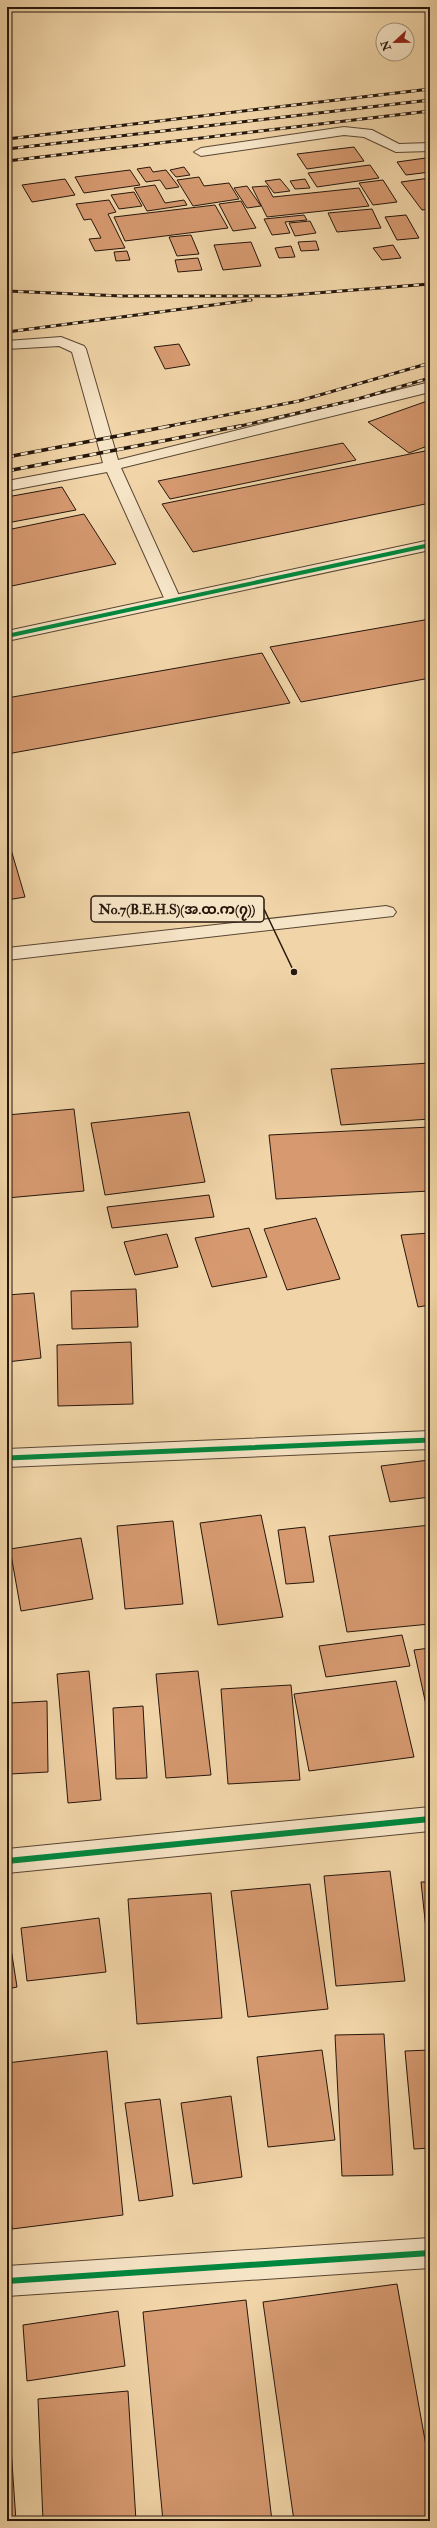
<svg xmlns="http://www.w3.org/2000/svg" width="437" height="2528" viewBox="0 0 437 2528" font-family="'IM FELL Double Pica','Noto Sans Myanmar',serif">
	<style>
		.building { fill: #d69970; stroke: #26170c }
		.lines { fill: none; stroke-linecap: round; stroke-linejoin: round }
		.lane-casing { stroke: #594633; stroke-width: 2 }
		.street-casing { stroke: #594633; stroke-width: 2 }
		.lane { fill: #f6e4c6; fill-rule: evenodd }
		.street { fill: #f6e4c6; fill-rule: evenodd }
		.rail-far1-casing { stroke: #26170c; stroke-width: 3 }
		.rail-casing { stroke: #26170c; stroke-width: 3.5 }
		.rail-far1 { stroke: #f6e4c6; stroke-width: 2; stroke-dasharray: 5.5; stroke-linecap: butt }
		.rail { stroke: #f6e4c6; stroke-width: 2.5; stroke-dasharray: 7; stroke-linecap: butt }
		.cycleway-far2-casing { stroke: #f6e4c6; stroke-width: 6 }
		.cycleway-far1-casing { stroke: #f6e4c6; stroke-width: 8 }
		.cycleway-casing { stroke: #f6e4c6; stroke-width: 9 }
		.cycleway-far2 { stroke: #00873e; stroke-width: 4 }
		.cycleway-far1 { stroke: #00873e; stroke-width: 5 }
		.cycleway { stroke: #00873e; stroke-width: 6 }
		.leader { fill: none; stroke: #26170c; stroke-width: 1.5 }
		.callout-dot { fill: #26170c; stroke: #f6e4c6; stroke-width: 1.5 }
		.callout { fill: #f6e4c6; stroke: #26170c; stroke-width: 1.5 }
		.callout-label { font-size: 14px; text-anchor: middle; font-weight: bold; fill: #26170c }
	</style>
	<rect width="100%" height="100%" fill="#f1d5a8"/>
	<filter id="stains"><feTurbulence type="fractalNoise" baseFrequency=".005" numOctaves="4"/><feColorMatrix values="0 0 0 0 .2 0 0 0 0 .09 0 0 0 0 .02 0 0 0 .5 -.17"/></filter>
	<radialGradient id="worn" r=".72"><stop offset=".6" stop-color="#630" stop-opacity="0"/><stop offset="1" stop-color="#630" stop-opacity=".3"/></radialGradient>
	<path class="building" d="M 354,147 L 364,161 L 307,169 L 297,154 Z
		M 426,158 L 430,163 L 430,172 L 406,175 L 397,162 Z
		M 370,165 L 379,178 L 317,187 L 308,173 Z
		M 150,167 L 153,172 L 166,170 L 179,187 L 166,189 L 160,180 L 146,182 L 137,169 Z
		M 184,167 L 190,175 L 176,177 L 170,170 Z
		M 130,170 L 140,185 L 84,193 L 75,177 Z
		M 199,177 L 204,186 L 229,183 L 239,199 L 193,206 L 177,180 Z
		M 430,178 L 430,209 L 422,210 L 401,182 Z
		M 65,179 L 75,195 L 32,202 L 22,185 Z
		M 280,179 L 290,191 L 274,193 L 265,181 Z
		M 305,179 L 310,188 L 295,189 L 290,181 Z
		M 383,180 L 397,202 L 373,205 L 359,183 Z
		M 155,185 L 165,203 L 184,200 L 187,205 L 147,211 L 134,188 Z
		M 247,186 L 261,206 L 247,208 L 234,188 Z
		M 267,186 L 273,197 L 359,188 L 369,206 L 267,217 L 252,187 Z
		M 134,192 L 142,206 L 119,209 L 111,195 Z
		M 109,200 L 116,212 L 108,214 L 125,248 L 95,251 L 89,239 L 101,238 L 91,219 L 84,220 L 76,204 Z
		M 241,201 L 256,228 L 233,231 L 219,204 Z
		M 215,205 L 228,228 L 125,241 L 114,217 Z
		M 372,209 L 381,228 L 337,232 L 328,213 Z
		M 304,215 L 307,220 L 285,222 L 290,233 L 272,235 L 264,219 Z
		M 406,215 L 419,238 L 397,240 L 385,217 Z
		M 310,221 L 316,233 L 295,236 L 289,223 Z
		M 191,235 L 199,254 L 177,256 L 169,237 Z
		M 316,241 L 319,250 L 301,251 L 298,242 Z
		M 251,242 L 261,266 L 223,270 L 214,245 Z
		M 393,245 L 401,258 L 382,260 L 373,248 Z
		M 291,246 L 295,257 L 279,258 L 275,248 Z
		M 127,251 L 130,260 L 116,261 L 114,252 Z
		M 198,258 L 202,270 L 178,272 L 175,260 Z
		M 179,344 L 190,365 L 165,369 L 154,347 Z
		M 430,400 L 430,445 L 409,453 L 368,422 Z
		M 343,443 L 356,460 L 170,499 L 158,481 Z
		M 430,450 L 430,503 L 193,552 L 162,504 Z
		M 62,487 L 76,510 L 7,523 L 7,497 Z
		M 84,514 L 116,564 L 7,587 L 7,530 Z
		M 430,619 L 430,678 L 301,702 L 270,647 Z
		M 262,653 L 290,703 L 7,754 L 7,698 Z
		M 7,836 L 25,897 L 7,900 Z
		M 430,1063 L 430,1119 L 341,1125 L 331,1069 Z
		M 74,1109 L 84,1191 L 7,1198 L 7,1115 Z
		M 189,1112 L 205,1182 L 105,1195 L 91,1123 Z
		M 430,1127 L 430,1191 L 276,1199 L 269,1135 Z
		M 209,1195 L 214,1217 L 112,1228 L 107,1207 Z
		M 316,1218 L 340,1279 L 287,1290 L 264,1229 Z
		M 249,1228 L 267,1277 L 212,1287 L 195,1238 Z
		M 430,1233 L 430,1305 L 418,1307 L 401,1235 Z
		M 167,1234 L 178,1267 L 135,1275 L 124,1242 Z
		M 136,1289 L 138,1327 L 72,1329 L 71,1291 Z
		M 34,1293 L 41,1358 L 7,1362 L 7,1295 Z
		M 131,1342 L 133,1404 L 58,1406 L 57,1345 Z
		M 429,1460 L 430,1497 L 390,1502 L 381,1466 Z
		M 261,1515 L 283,1617 L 218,1625 L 200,1523 Z
		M 173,1521 L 183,1604 L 125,1609 L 117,1526 Z
		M 430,1525 L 430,1624 L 347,1632 L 329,1536 Z
		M 305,1527 L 314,1582 L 286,1584 L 278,1530 Z
		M 81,1538 L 93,1599 L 21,1611 L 10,1549 Z
		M 402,1635 L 410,1666 L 326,1677 L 319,1646 Z
		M 430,1648 L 430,1723 L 414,1650 Z
		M 89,1671 L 101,1800 L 68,1803 L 57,1674 Z
		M 198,1671 L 211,1775 L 166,1778 L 156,1674 Z
		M 396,1681 L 414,1757 L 309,1771 L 294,1694 Z
		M 291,1685 L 300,1780 L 228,1784 L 221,1689 Z
		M 47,1701 L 48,1772 L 10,1774 L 10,1703 Z
		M 143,1706 L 147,1778 L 116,1779 L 113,1708 Z
		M 390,1871 L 405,1981 L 336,1986 L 324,1876 Z
		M 421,1882 L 430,1882 L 430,1967 Z
		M 310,1884 L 328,2009 L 248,2017 L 231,1891 Z
		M 211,1893 L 222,2018 L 137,2024 L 128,1899 Z
		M 99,1918 L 106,1972 L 27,1981 L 21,1928 Z
		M 7,1923 L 17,1987 L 7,1989 Z
		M 384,2034 L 393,2175 L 342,2176 L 335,2035 Z
		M 322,2050 L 335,2140 L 268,2147 L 257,2057 Z
		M 430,2050 L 430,2148 L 414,2149 L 405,2051 Z
		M 107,2051 L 123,2215 L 12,2229 L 7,2159 L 7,2063 Z
		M 231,2096 L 242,2177 L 193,2184 L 181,2103 Z
		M 160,2099 L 173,2196 L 139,2201 L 125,2103 Z
		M 397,2284 L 430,2468 L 430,2519 L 413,2521 L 294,2521 L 263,2302 Z
		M 246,2300 L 272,2521 L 163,2521 L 143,2312 Z
		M 118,2311 L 125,2366 L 27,2381 L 23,2325 Z
		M 7,2390 L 16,2521 L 7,2521 Z
		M 128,2391 L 136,2521 L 43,2521 L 38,2399 Z"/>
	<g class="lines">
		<g class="lane-casing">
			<path id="lane" d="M 61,337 L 84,346 L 86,349 L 118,460 L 430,382 L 430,392 L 121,468 L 181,600 L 179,604 L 167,604 L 165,600 L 107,472 L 7,491 L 7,481 L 103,463 L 72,352 L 59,346 L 7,349 L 7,341 Z
				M 386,906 L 393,908 L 396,912 L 393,916 L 7,960 L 7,948 Z"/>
		</g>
		<g class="street-casing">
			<path id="street" d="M 344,127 L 372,130 L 399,144 L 430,143 L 430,151 L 396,152 L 364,137 L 344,135 L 201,156 L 194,152 L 201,148 Z
				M 430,540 L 430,550 L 7,641 L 7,631 Z
				M 430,1431 L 430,1449 L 7,1467 L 7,1449 Z
				M 430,1807 L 430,1831 L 7,1873 L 7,1849 Z
				M 430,2238 L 430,2268 L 7,2296 L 7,2266 Z"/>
		</g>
		<use href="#lane" class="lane"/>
		<use href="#street" class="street"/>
		<g class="rail-far1-casing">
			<path id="rail-far1" d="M 7,139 L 430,89
				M 7,149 L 430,100
				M 7,161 L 430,111
				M 7,291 L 122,296 L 278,296 L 430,284
				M 7,332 L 251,300
				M 164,427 L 299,401 L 430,363
				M 236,427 L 354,400 L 430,378"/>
		</g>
		<g class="rail-casing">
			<path id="rail" d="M 7,457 L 170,426
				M 7,471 L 240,426"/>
		</g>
		<use href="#rail-far1" class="rail-far1"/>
		<use href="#rail" class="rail"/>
		<g class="cycleway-far2-casing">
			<path id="cycleway-far2" d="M 7,636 L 430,545"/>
		</g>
		<g class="cycleway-far1-casing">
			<path id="cycleway-far1" d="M 7,1458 L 430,1440"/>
		</g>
		<g class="cycleway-casing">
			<path id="cycleway" d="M 7,1861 L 430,1819
				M 7,2281 L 430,2253"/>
		</g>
		<use href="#cycleway-far2" class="cycleway-far2"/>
		<use href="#cycleway-far1" class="cycleway-far1"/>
		<use href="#cycleway" class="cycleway"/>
	</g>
	<path class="leader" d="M294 972L264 909"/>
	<circle class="callout-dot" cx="294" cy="972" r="4"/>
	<rect class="callout" x="91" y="896" width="173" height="26" rx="4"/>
	<g class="callout-label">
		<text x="177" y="914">No.7(B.E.H.S)(အ.ထ.က(၇))</text>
	</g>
	<rect width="437" height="2528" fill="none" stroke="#f1d5a8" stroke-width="24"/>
	<rect x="8" y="8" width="421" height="2512" fill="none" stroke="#26170c" stroke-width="2"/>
	<rect x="12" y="12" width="413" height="2504" fill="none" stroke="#26170c"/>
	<g transform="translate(395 42) rotate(248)"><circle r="19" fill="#f6e4c6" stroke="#a3927c"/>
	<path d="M0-3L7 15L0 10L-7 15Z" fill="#8f2418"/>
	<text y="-6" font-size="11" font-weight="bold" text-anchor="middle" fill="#26170c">N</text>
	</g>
	<rect width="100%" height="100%" filter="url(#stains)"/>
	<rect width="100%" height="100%" fill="url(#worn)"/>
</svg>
